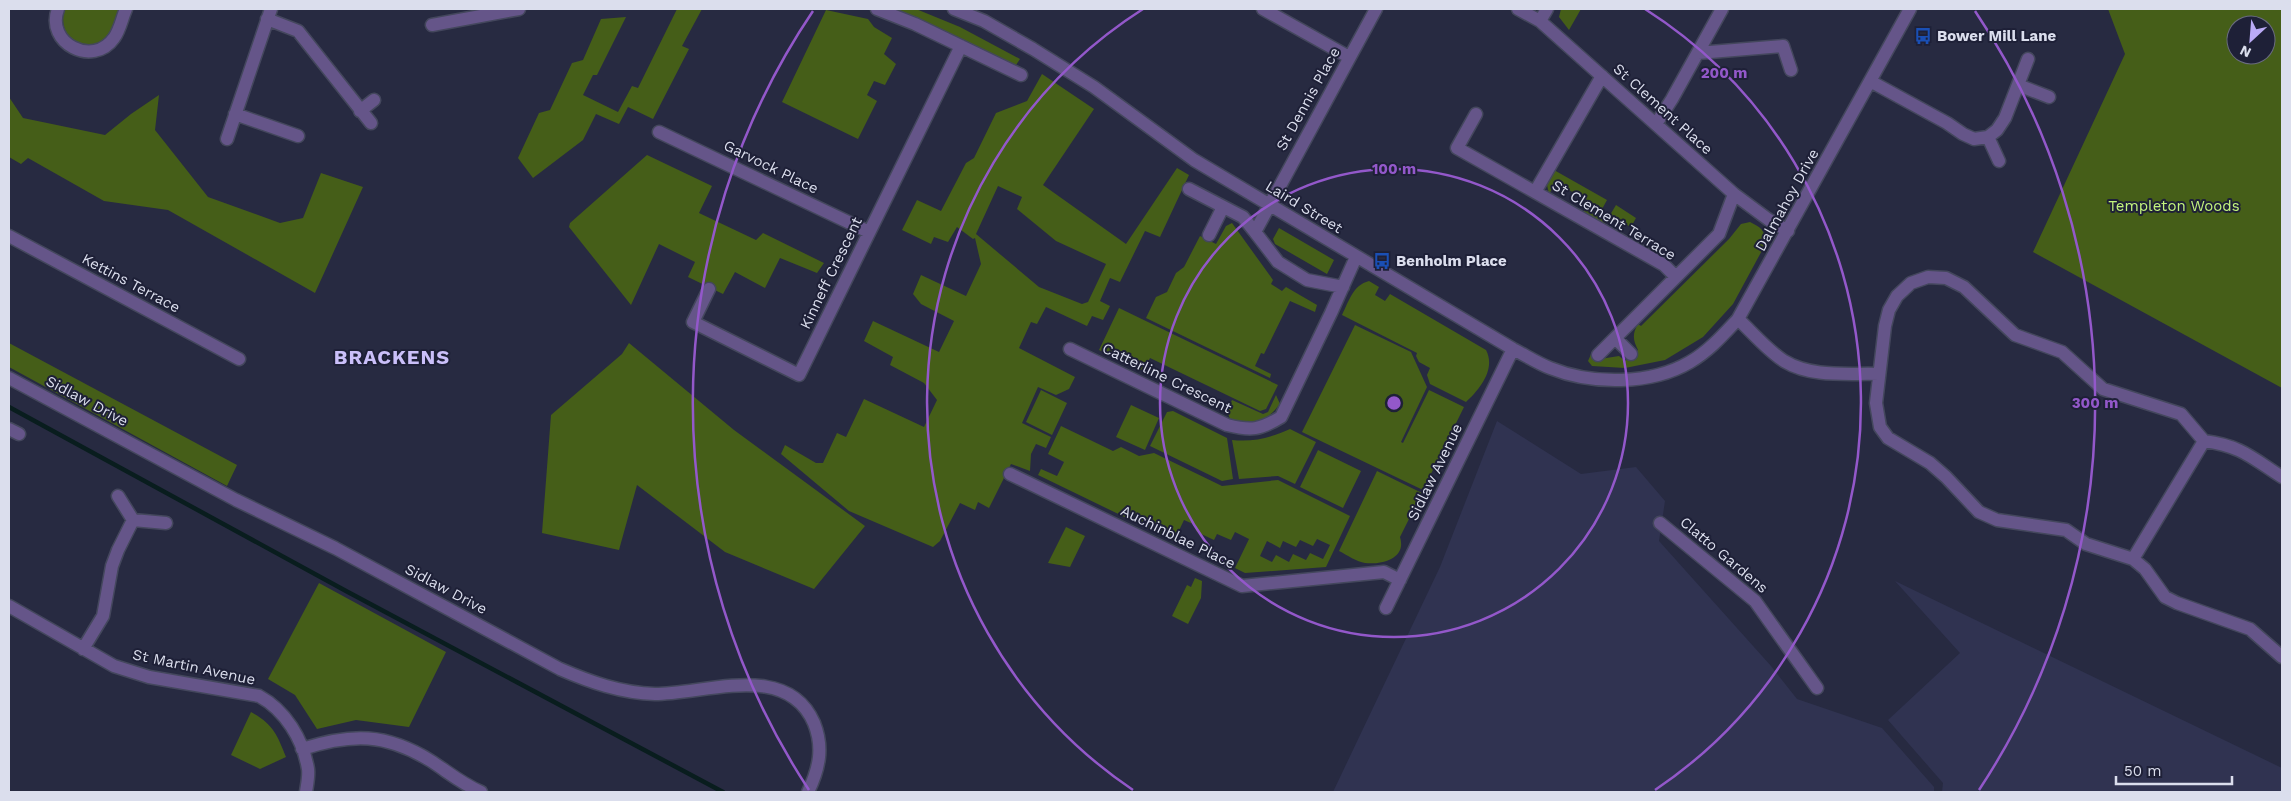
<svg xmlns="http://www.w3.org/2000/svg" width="2291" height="801" viewBox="0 0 2291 801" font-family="'Work Sans',sans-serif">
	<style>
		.built { fill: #303351 }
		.green { fill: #455e18; fill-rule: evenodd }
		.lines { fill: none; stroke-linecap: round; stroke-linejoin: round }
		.stream { stroke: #091d1e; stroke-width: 4.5 }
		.minor-casing { stroke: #44475d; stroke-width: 15 }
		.minor { stroke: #655589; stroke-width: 12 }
		.ring { fill: none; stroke: #9358ca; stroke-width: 2.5 }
		.labels { text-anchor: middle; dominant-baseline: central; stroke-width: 4; stroke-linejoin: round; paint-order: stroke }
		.poi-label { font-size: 15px; font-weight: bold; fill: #dbdeed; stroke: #1e2037; text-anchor: start }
		.street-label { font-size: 15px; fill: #dbdeed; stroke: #1e2037 }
		.park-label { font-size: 15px; fill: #c4f57d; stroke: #1e2037 }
		.district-label { font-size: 20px; font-weight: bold; letter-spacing: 1px; fill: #cabff9; stroke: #1e2037 }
		.centre { fill: #9358ca; stroke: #1e2037; stroke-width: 2.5 }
		.ring-label { font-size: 15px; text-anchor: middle; font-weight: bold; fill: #9358ca; stroke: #1e2037; stroke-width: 4; stroke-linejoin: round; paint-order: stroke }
	</style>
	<rect width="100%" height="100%" fill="#272a41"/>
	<path class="built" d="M 1497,421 L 1581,474 L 1636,467 L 1665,501 L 1659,541 L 1771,666 L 1797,699 L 1882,728 L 1934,787 L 1934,792 L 1333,792 L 1440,567 Z
		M 1895,581 L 2282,768 L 2282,792 L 1942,792 L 1943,783 L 1888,720 L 1960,653 Z"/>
	<path class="green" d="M 65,9 L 119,9 C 115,19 112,34 103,41 C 80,58 56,32 65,9 Z
		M 677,9 L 702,9 L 682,46 L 689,49 L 653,119 L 628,107 L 619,124 L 596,114 L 583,140 L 533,178 L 518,158 L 539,113 L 550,110 L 572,63 L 583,60 L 601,19 L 626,17 L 597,75 L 593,75 L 583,95 L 618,112 L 632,86 L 638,88 Z
		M 891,9 L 916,9 L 960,27 L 1020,59 L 1016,65 Z
		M 1561,9 L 1581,9 L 1569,30 L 1559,17 Z
		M 2108,9 L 2282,9 L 2282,388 L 2033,252 L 2125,54 ZM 2236,25 L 2266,25 L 2266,55 L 2236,55 Z
		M 826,10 L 868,19 L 874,27 L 892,38 L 884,54 L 896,64 L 885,85 L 874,81 L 867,95 L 877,101 L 858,139 L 782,102 Z
		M 1042,74 L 1094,109 L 1043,185 L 1126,244 L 1177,168 L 1189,175 L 1160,237 L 1145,231 L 1120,282 L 1110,278 L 1100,301 L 1110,306 L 1103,320 L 1092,316 L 1087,326 L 1046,307 L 1037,324 L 1031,322 L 1019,348 L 1075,377 L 1069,389 L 1056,395 L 1038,387 L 1022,423 L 1051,437 L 1046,448 L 1036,444 L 1031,454 L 1030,471 L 1011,464 L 989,508 L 978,502 L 975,510 L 960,503 L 940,541 L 933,547 L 849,511 L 781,454 L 785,445 L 816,463 L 823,463 L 837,433 L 846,437 L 864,399 L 924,427 L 937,400 L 924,383 L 890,365 L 893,357 L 864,341 L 873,321 L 939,352 L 954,321 L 921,304 L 913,294 L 921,275 L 966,296 L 981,264 L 975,238 L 973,239 L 957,227 L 948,242 L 934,237 L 931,244 L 902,230 L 917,200 L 941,211 L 966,163 L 974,158 L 996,113 L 1027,101 ZM 998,186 L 1022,197 L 1017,209 L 1056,241 L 1106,264 L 1088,302 L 1082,304 L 1039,287 L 976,234 Z
		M 159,95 L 155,130 L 208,197 L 280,223 L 303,218 L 321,173 L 363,187 L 315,293 L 168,210 L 104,201 L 28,158 L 21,164 L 9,157 L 9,97 L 23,118 L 105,135 L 131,114 Z
		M 647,155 L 712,186 L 699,213 L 756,240 L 763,233 L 824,263 L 817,273 L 780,258 L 765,288 L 735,272 L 723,294 L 688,277 L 695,262 L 659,244 L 631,305 L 569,227 L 570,223 Z
		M 1554,170 L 1607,200 L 1601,211 L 1610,215 L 1616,205 L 1636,218 L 1631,227 L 1610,216 L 1604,225 L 1583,213 L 1589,201 L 1556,183 L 1549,194 L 1547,185 Z
		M 1750,222 C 1762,228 1766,231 1765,245 L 1733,304 L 1703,337 L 1665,360 L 1625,368 L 1592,366 L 1588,361 L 1592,352 L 1600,359 L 1619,356 L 1625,361 L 1638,350 C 1633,340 1632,334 1638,324 L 1641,326 L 1729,239 L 1741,224 Z
		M 1232,223 L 1273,280 L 1271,284 L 1282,291 L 1286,287 L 1317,305 L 1315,312 L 1290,301 L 1264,354 L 1261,353 L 1255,366 L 1271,374 L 1270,378 L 1146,318 L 1156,297 L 1167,292 L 1176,273 L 1184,267 L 1200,236 L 1216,244 L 1226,226 Z
		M 1279,228 L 1334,260 L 1327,274 L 1275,244 L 1273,239 Z
		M 1369,281 L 1379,287 L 1375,295 L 1385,301 L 1390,294 L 1486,350 C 1496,369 1480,389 1466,402 L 1430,384 L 1427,375 L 1430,368 L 1419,362 L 1416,356 L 1417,353 L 1342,315 C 1349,301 1353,285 1369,281 Z
		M 1119,308 L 1278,385 L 1266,409 L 1260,411 L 1150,358 L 1145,369 L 1140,370 L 1099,350 Z
		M 1355,325 L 1411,352 L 1427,387 L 1401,442 L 1403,443 L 1429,390 L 1464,407 L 1423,490 L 1302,432 Z
		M 9,343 L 237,465 L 227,486 L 9,367 Z
		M 629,343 L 734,430 L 865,526 L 814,589 L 725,552 L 637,485 L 619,550 L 542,533 L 551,415 L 622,354 Z
		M 1041,390 L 1067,403 L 1052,435 L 1026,422 Z
		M 1276,395 L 1280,404 C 1265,423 1253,428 1230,419 L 1227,411 L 1232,400 L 1263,414 L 1268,412 Z
		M 1131,405 L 1159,418 L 1145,450 L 1116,437 Z
		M 1173,411 L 1227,438 L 1233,479 L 1222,481 L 1150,446 L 1167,412 Z
		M 1061,426 L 1113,451 L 1121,447 L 1139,456 L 1154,453 L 1222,486 L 1278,480 L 1350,516 L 1326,567 L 1245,573 L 1235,568 L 1249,539 L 1235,532 L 1231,540 L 1217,534 L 1214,540 L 1197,532 L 1193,524 L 1184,520 L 1174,541 L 1038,475 L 1041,469 L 1057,476 L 1064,462 L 1048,454 ZM 1317,539 L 1330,545 L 1323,559 L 1310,553 L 1306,560 L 1293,554 L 1289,562 L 1276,555 L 1272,562 L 1260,556 L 1267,541 L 1280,548 L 1283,541 L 1296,547 L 1300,540 L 1313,546 Z
		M 1290,429 L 1316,442 L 1295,484 L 1278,476 L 1239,479 L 1232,440 C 1254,442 1270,438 1290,429 Z
		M 1318,450 L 1361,471 L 1343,508 L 1300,487 Z
		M 1377,471 L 1422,493 L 1400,537 C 1407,559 1381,565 1365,563 C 1357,562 1347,555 1339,551 Z
		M 1066,527 L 1085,536 L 1070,567 L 1048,563 Z
		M 1195,578 L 1202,581 L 1201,598 L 1188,624 L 1172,616 L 1187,585 L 1191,587 Z
		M 319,583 L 446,652 L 409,727 L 356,720 L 317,729 L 295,695 L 268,679 Z
		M 251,712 C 273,724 277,734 286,757 L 260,769 L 231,755 Z"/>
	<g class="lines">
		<path class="stream" d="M 9,407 L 346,591 L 723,792"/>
		<g class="minor-casing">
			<path id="minor" d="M 58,9 C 45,43 93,68 114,38 C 120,30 122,18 126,9
				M 877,9 L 915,24 L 1021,75
				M 954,9 L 984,21 L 1033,49 L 1094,87 L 1194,160 L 1513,349 C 1525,355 1537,363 1550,368 C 1592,385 1651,385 1690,362 C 1709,351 1723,335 1738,319 L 1910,9
				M 1263,9 L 1349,57
				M 1518,9 L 1540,21 L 1734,194 L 1769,220 L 1788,231
				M 267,19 L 298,31 L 371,123
				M 1540,21 L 1547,9
				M 432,25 L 519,9
				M 1698,53 L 1783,46 L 1791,70
				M 1870,81 L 1947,123 L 1963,134 L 1974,139 L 1988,137 L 1997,130 L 2005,118 L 2028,59
				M 2018,85 L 2049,97
				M 360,111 L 374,100
				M 235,114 L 298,136
				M 1476,114 L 1457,148 L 1664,265 L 1676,277
				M 1656,124 L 1672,99 L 1722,9
				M 659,132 L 869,232
				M 1988,137 L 1999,161
				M 227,139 L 271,9
				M 1189,189 L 1243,217 L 1255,232
				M 1535,192 L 1602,76
				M 1209,235 L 1223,207
				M 9,236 L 239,359
				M 1343,287 L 1307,280 L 1278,262 L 1255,232 L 1376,9
				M 709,289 L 693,322 L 799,375 L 961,46
				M 1738,319 C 1753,333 1767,350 1784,361 C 1812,378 1848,373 1879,374
				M 1615,338 L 1631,354
				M 1070,349 L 1227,425 C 1251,431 1260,430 1281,417 L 1331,313 L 1356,257
				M 1598,355 L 1719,234 L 1734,194
				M 9,378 L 236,500 L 335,548 L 560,669 C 590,682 621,693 655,694 C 706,694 787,661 814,723 C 824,748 819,769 808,792
				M 9,429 L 19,434
				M 1010,474 L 1242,586 L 1384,572 L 1400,580
				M 2282,477 C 2252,458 2242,446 2204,441 L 2181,414 L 2103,389 L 2062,352 L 2015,335 L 1964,287 L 1946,278 L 1928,277 L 1911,283 L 1897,296 L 1889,310 L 1885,326 L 1876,403 L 1880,427 L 1888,438 L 1930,463 L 1946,477 L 1979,512 L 1997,520 L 2066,530 L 2086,544 L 2133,559 L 2145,569 L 2165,597 L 2177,603 L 2250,629 L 2282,657
				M 118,496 L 133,520 L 166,523
				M 1660,523 L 1755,601 L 1817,688
				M 2133,559 L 2204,441
				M 9,606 L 114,666 L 149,677 L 259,696 C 285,710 303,739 308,769 C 309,776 307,785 306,792
				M 1386,608 L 1513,349
				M 83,649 L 103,616 L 112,566 L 118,550 L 133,520
				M 302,749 C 352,733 386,733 431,761 C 448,772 462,784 481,792"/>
		</g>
		<use href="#minor" class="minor"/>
	</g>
	<g class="ring">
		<circle cx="1394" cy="403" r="234"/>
		<path d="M1133 790A467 467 0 0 1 1143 9M1645 9A467 467 0 0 1 1655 790"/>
		<path d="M809 790A701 701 0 0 1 813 11M1975 11A701 701 0 0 1 1979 790"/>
	</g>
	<defs>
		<g id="bus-bare" transform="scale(1.35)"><path d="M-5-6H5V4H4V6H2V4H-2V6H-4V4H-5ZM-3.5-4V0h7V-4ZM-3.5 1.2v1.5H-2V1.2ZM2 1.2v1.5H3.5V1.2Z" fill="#1a4fb4" stroke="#1e2037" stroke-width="2.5" paint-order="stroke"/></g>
	</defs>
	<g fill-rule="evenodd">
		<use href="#bus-bare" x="1923" y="36"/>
		<use href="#bus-bare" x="1382" y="261"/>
	</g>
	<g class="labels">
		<g class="poi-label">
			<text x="1937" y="36">Bower Mill Lane</text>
			<text x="1396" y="261">Benholm Place</text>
		</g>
		<g class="street-label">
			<text transform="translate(1308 99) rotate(-61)">St Dennis Place</text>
			<text transform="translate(1663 109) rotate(42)">St Clement Place</text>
			<text transform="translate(771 167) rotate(26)">Garvock Place</text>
			<text transform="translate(1787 200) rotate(-61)">Dalmahoy Drive</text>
			<text transform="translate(1304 207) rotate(31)">Laird Street</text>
			<text transform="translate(1614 220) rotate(31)">St Clement Terrace</text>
			<text transform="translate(831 273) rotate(-64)">Kinneff Crescent</text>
			<text transform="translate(131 283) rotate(28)">Kettins Terrace</text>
			<text transform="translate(1167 378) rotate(26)">Catterline Crescent</text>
			<text transform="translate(87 401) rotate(28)">Sidlaw Drive</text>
			<text transform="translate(1435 472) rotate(-64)">Sidlaw Avenue</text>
			<text transform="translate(1178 537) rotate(26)">Auchinblae Place</text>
			<text transform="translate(1724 555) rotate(40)">Clatto Gardens</text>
			<text transform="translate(446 589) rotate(28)">Sidlaw Drive</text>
			<text transform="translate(194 667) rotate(12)">St Martin Avenue</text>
		</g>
		<g class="park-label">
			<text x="2174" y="206">Templeton Woods</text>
		</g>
		<g class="district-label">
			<text x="392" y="357">BRACKENS</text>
		</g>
	</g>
	<circle cx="1394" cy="403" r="8" class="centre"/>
	<g class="ring-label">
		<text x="1724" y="78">200 m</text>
		<text x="1394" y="174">100 m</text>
		<text x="2095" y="408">300 m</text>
	</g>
	<rect width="2291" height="801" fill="none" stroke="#dbdeed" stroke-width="20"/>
	<g transform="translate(2251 40) rotate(206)"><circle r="24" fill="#1e2037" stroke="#6a6c80"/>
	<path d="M0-4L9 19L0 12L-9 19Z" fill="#baaaf6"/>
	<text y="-8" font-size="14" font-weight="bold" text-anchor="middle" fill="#dbdeed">N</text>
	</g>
	<path d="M2116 776v8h116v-8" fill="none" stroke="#dbdeed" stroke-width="2.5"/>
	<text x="2124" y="776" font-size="15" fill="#dbdeed" stroke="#1e2037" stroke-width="4" paint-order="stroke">50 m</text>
</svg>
